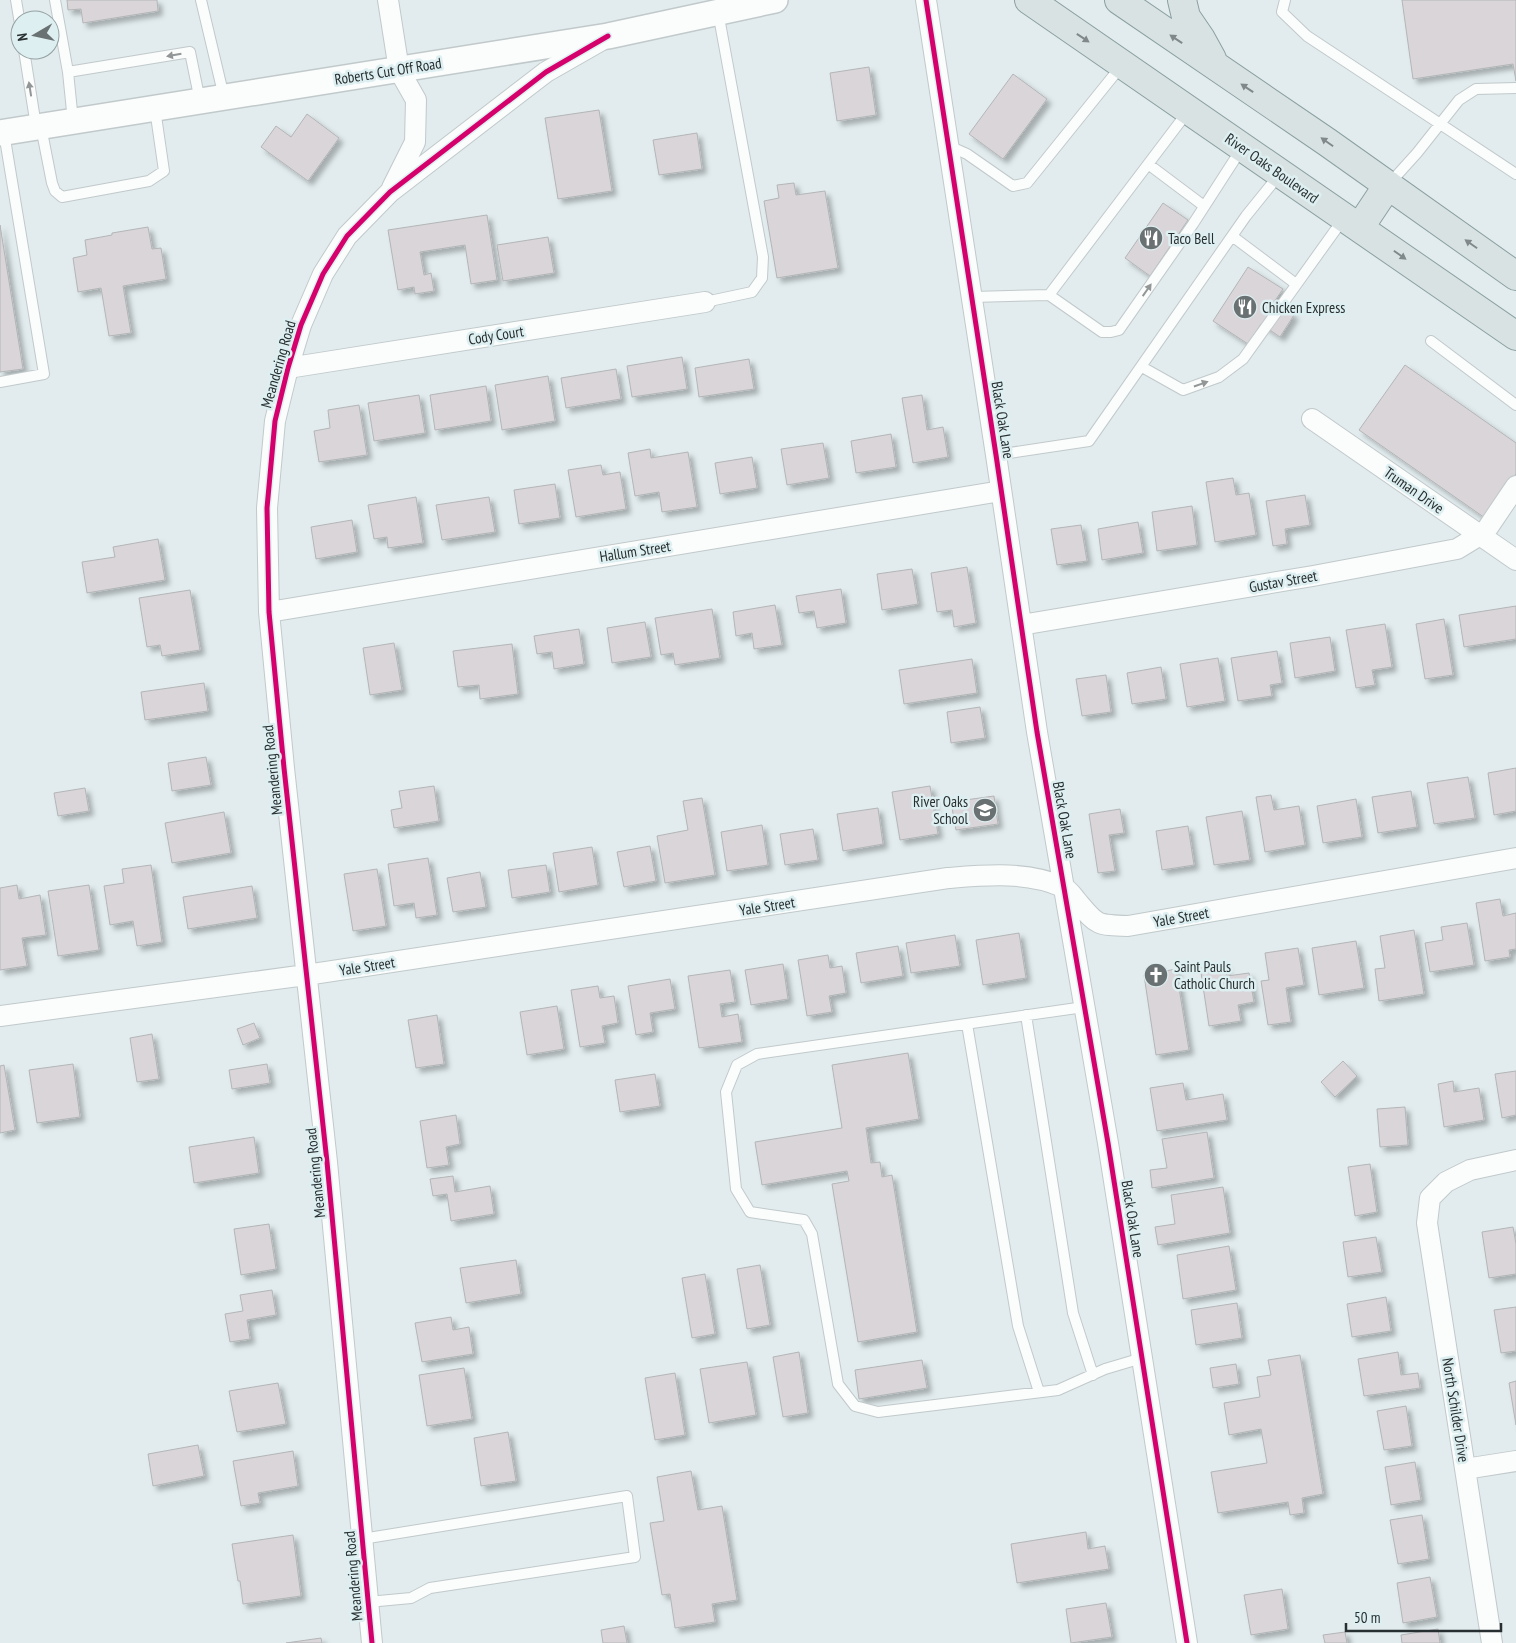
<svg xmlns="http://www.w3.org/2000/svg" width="1516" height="1643" viewBox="0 0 1516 1643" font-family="'PT Sans Narrow',sans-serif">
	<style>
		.building { fill: #d9d5d9; stroke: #b3b5b6; filter: url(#shadow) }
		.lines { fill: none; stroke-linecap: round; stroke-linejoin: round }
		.service-casing { stroke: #c1c9ca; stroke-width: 12 }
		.minor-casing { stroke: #c1c9ca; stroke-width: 22 }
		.tertiary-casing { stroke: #c1c9ca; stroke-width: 28 }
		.primary-casing { stroke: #8ba0a2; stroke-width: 30 }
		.service { stroke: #fbfcfc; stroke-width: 10 }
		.minor { stroke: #fbfcfc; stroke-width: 20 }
		.tertiary { stroke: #fbfcfc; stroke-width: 25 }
		.primary { stroke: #d8e2e3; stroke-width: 28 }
		.cycleway-casing { stroke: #deeff2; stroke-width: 8 }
		.cycleway { stroke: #d6006c; stroke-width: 5 }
		.oneway { fill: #80888a }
		.oneway2 { fill: #929696 }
		.labels { text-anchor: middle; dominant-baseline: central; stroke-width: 5; stroke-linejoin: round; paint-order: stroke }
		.street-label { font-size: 15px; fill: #282f30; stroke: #deeff2 }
		.poi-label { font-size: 15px; fill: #282f30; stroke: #deeff2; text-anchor: start }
	</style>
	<defs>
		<filter id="shadow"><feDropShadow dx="4.5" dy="4.5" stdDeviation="2.5" flood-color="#0004"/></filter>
	</defs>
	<rect width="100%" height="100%" fill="#e2ecee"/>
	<path class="building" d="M 67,0 L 157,0 L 158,11 L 83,23 L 81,9 L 68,10 Z
		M 1402,0 L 1516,0 L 1516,81 L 1513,64 L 1413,79 Z
		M 869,67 L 876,115 L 837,121 L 830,73 Z
		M 1013,74 L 1047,99 L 1003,159 L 969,134 Z
		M 599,110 L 612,191 L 558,199 L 545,118 Z
		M 307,114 L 339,138 L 308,181 L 261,147 L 276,126 L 291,137 Z
		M 697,133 L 702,169 L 659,175 L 653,140 Z
		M 794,183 L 796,195 L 825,191 L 838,268 L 777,278 L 764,201 L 779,198 L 777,185 Z
		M 1163,203 L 1188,220 L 1150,276 L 1125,258 Z
		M 487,215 L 497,280 L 471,284 L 465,245 L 420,252 L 424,275 L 431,273 L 434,291 L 415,294 L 414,287 L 398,290 L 388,230 Z
		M 0,225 L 23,369 L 0,372 Z
		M 148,227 L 152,249 L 161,248 L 166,279 L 123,286 L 131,333 L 109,336 L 101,288 L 78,292 L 73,258 L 87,255 L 85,240 L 112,235 L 112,233 Z
		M 548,237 L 554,273 L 503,281 L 497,245 Z
		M 1248,267 L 1283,289 L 1274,302 L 1294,315 L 1280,337 L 1261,324 L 1248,344 L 1213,321 Z
		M 682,357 L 687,389 L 632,397 L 627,366 Z
		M 749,359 L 754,389 L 699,397 L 695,368 Z
		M 1405,365 L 1516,443 L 1516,474 L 1485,518 L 1359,430 Z
		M 616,369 L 621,399 L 566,408 L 561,378 Z
		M 548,376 L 555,421 L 502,430 L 495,385 Z
		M 486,386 L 491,421 L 435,430 L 430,395 Z
		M 419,395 L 425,433 L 374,441 L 368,403 Z
		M 922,395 L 927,430 L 943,427 L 948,457 L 913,463 L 902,398 Z
		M 359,405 L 367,455 L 319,462 L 314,431 L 330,428 L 328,410 Z
		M 891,434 L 896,467 L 856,473 L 851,441 Z
		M 823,443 L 829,478 L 787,485 L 781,449 Z
		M 650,449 L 651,458 L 688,452 L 697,507 L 662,512 L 659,492 L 635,496 L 628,453 Z
		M 752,457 L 757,488 L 720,494 L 715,463 Z
		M 601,465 L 603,475 L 620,472 L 626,509 L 576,517 L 568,470 Z
		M 1233,478 L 1236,495 L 1249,493 L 1256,535 L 1215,542 L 1206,482 Z
		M 555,484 L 560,518 L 519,524 L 514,490 Z
		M 1305,495 L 1310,525 L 1285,529 L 1287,544 L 1273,546 L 1266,501 Z
		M 416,497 L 423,543 L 388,548 L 387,537 L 374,539 L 368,505 Z
		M 489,497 L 495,532 L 442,540 L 436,505 Z
		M 1192,506 L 1197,545 L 1157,551 L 1152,512 Z
		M 352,520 L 357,552 L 316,559 L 311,527 Z
		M 1138,522 L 1143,553 L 1102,560 L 1098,529 Z
		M 1081,525 L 1087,561 L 1057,565 L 1051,529 Z
		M 158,539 L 165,580 L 87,593 L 82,562 L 115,557 L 113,547 Z
		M 967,567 L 976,623 L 954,627 L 952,610 L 937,612 L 931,573 Z
		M 912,569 L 918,604 L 882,610 L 877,574 Z
		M 841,589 L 846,623 L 817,628 L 814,611 L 799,613 L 796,596 Z
		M 190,590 L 200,650 L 162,656 L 160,645 L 147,647 L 139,598 Z
		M 775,605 L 782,645 L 754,649 L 752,633 L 736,636 L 733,612 Z
		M 1516,606 L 1516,639 L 1464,647 L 1459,615 Z
		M 712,609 L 720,658 L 675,665 L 673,653 L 661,655 L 655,618 Z
		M 1444,619 L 1453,675 L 1425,679 L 1416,624 Z
		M 645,622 L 651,657 L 612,663 L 607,628 Z
		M 1385,624 L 1392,667 L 1372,670 L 1375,685 L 1356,688 L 1346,630 Z
		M 579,629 L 584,664 L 554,669 L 552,652 L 537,654 L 534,636 Z
		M 1330,637 L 1335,671 L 1295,678 L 1290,643 Z
		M 394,643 L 402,690 L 370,695 L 363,648 Z
		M 512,644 L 518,694 L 480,699 L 479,685 L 458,687 L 453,651 Z
		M 1277,651 L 1282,683 L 1270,685 L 1272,696 L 1238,701 L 1231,658 Z
		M 1218,658 L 1225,701 L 1187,707 L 1180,664 Z
		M 972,659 L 977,693 L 904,704 L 899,670 Z
		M 1161,667 L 1166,699 L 1132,704 L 1127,673 Z
		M 1106,675 L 1111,712 L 1082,716 L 1076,679 Z
		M 204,683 L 208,711 L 145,720 L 141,692 Z
		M 980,707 L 985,738 L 951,743 L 947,712 Z
		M 206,757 L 211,785 L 172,791 L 168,763 Z
		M 1516,768 L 1516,811 L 1494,815 L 1488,773 Z
		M 1468,777 L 1475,818 L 1434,824 L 1427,783 Z
		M 434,786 L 439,821 L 394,828 L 391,810 L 402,808 L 399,791 Z
		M 930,786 L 938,834 L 900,840 L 892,792 Z
		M 85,788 L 89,811 L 58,816 L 54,793 Z
		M 1411,791 L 1417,827 L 1378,833 L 1372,797 Z
		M 1271,795 L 1274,810 L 1299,806 L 1305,845 L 1265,852 L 1256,797 Z
		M 994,796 L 998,824 L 956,830 L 951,802 Z
		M 702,798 L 715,875 L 665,883 L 657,836 L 688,830 L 683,801 Z
		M 1356,799 L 1362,837 L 1323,843 L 1317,806 Z
		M 878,808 L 883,844 L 843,851 L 837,814 Z
		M 1120,809 L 1124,833 L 1109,835 L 1115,871 L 1098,873 L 1089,814 Z
		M 1242,811 L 1250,860 L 1214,865 L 1206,817 Z
		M 224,812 L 231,853 L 172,863 L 165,823 Z
		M 762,825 L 768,865 L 727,871 L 721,832 Z
		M 1188,826 L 1194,865 L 1162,870 L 1156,831 Z
		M 813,829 L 818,860 L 785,865 L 780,834 Z
		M 650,846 L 656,881 L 624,887 L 617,852 Z
		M 592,847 L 598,885 L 559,892 L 553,853 Z
		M 428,858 L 437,915 L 416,918 L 414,903 L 394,906 L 388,864 Z
		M 151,865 L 162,942 L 137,946 L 133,921 L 110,925 L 104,886 L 124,883 L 122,869 Z
		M 546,865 L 550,892 L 512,898 L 508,870 Z
		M 377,869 L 386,926 L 353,931 L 344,874 Z
		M 480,872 L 486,907 L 453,912 L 447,878 Z
		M 17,885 L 19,899 L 40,895 L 46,935 L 22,938 L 27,966 L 0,970 L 0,888 Z
		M 89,885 L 99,950 L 58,956 L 48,891 Z
		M 252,886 L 257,918 L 188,929 L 183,897 Z
		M 1500,899 L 1503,916 L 1516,913 L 1516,949 L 1509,950 L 1510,957 L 1485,961 L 1476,903 Z
		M 1467,923 L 1474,965 L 1430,972 L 1425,943 L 1443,940 L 1441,927 Z
		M 1414,930 L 1424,994 L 1379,1001 L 1375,969 L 1385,968 L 1380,936 Z
		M 1019,933 L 1026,978 L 983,985 L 976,940 Z
		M 955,935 L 960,966 L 911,973 L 906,943 Z
		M 1356,941 L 1364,988 L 1319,995 L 1312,948 Z
		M 898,946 L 903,976 L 861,983 L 856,953 Z
		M 1298,948 L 1304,985 L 1286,988 L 1291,1022 L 1268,1025 L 1261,981 L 1269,980 L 1265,953 Z
		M 828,955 L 830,968 L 842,966 L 846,993 L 829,996 L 832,1012 L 807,1016 L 798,960 Z
		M 1224,962 L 1227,976 L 1249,973 L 1254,1002 L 1238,1005 L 1241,1021 L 1209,1026 L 1200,966 Z
		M 783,964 L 788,999 L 751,1005 L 745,970 Z
		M 1176,969 L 1189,1050 L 1156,1055 L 1144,975 Z
		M 730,970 L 735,1002 L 720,1004 L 722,1017 L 738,1014 L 742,1042 L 699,1048 L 688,976 Z
		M 670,979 L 675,1009 L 650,1013 L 653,1032 L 636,1035 L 628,986 Z
		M 598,986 L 600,998 L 614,996 L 618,1023 L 602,1026 L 605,1043 L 580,1047 L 571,990 Z
		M 557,1006 L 564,1049 L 527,1055 L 520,1012 Z
		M 437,1015 L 444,1064 L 416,1068 L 408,1020 Z
		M 254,1023 L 260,1038 L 243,1045 L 237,1029 Z
		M 152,1034 L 159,1079 L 137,1082 L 130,1038 Z
		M 908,1053 L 919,1119 L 866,1128 L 871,1163 L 880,1162 L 882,1177 L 892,1175 L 917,1332 L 858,1342 L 832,1184 L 849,1181 L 847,1171 L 762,1185 L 755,1142 L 842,1128 L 832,1065 Z
		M 1343,1061 L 1357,1076 L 1335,1097 L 1321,1082 Z
		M 73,1064 L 80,1117 L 37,1123 L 29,1070 Z
		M 267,1064 L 270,1083 L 232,1089 L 229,1070 Z
		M 4,1065 L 15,1130 L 0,1133 L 0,1066 Z
		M 1516,1071 L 1516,1115 L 1502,1118 L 1495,1074 Z
		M 655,1074 L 660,1106 L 620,1112 L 615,1080 Z
		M 1453,1081 L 1454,1092 L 1479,1088 L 1484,1120 L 1444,1127 L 1438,1084 Z
		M 1183,1083 L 1186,1100 L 1223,1094 L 1227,1120 L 1157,1131 L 1150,1088 Z
		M 1405,1107 L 1408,1145 L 1380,1147 L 1377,1109 Z
		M 456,1115 L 460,1144 L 446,1147 L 449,1165 L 427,1168 L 420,1121 Z
		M 1207,1132 L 1214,1178 L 1152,1188 L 1150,1170 L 1167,1168 L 1162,1139 Z
		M 254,1137 L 259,1173 L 194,1183 L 189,1147 Z
		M 1370,1164 L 1377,1212 L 1355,1216 L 1348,1167 Z
		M 453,1176 L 455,1192 L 490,1186 L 494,1214 L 451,1221 L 447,1194 L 433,1196 L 430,1179 Z
		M 1223,1187 L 1230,1233 L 1158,1245 L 1155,1227 L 1175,1224 L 1171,1195 Z
		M 269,1224 L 276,1269 L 241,1275 L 234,1229 Z
		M 1513,1227 L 1516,1244 L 1516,1274 L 1489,1278 L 1482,1232 Z
		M 1376,1237 L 1382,1272 L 1348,1277 L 1343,1242 Z
		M 1229,1246 L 1236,1290 L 1183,1299 L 1177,1255 Z
		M 516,1260 L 521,1294 L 466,1303 L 460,1268 Z
		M 760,1265 L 770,1325 L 747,1329 L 737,1269 Z
		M 705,1274 L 715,1334 L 692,1338 L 682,1278 Z
		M 272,1290 L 276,1315 L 247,1320 L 250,1339 L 230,1342 L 225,1314 L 243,1311 L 240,1295 Z
		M 1386,1297 L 1391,1331 L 1352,1337 L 1347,1304 Z
		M 1237,1303 L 1242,1338 L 1196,1345 L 1191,1310 Z
		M 1516,1307 L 1516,1351 L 1501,1353 L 1494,1310 Z
		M 451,1317 L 453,1330 L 469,1327 L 473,1354 L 422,1362 L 415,1323 Z
		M 799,1352 L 808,1413 L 783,1417 L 773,1357 Z
		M 1398,1352 L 1401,1375 L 1418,1373 L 1420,1388 L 1364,1396 L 1358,1359 Z
		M 1300,1355 L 1323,1494 L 1302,1498 L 1304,1513 L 1290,1515 L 1288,1502 L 1218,1513 L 1211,1472 L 1267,1463 L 1261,1429 L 1229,1435 L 1224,1403 L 1260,1397 L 1257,1377 L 1271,1375 L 1268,1360 Z
		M 922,1360 L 927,1388 L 859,1399 L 855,1370 Z
		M 747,1362 L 756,1415 L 709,1423 L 700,1369 Z
		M 1236,1364 L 1239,1384 L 1213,1388 L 1210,1368 Z
		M 464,1368 L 472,1419 L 427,1426 L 419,1375 Z
		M 675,1373 L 685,1435 L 655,1440 L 645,1378 Z
		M 1516,1381 L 1516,1425 L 1509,1383 Z
		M 278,1383 L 286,1424 L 237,1432 L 229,1391 Z
		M 1406,1406 L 1412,1446 L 1384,1450 L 1377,1411 Z
		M 508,1432 L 516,1481 L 481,1486 L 474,1438 Z
		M 198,1445 L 204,1476 L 153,1486 L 148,1454 Z
		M 293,1451 L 298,1486 L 258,1493 L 260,1503 L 241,1506 L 233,1461 Z
		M 1415,1462 L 1421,1500 L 1391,1505 L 1385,1467 Z
		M 691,1471 L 698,1510 L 722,1506 L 737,1600 L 712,1604 L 715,1622 L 675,1628 L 670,1594 L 662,1595 L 650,1523 L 664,1521 L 657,1477 Z
		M 1422,1515 L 1429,1559 L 1398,1564 L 1390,1520 Z
		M 1086,1532 L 1088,1549 L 1105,1546 L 1109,1569 L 1017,1583 L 1011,1544 Z
		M 293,1535 L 301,1596 L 243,1604 L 240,1581 L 238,1581 L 232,1544 Z
		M 1430,1577 L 1437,1617 L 1403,1623 L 1397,1583 Z
		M 1282,1589 L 1288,1629 L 1251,1635 L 1244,1595 Z
		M 1106,1603 L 1112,1637 L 1071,1643 L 1066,1609 Z
		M 624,1626 L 627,1643 L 603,1643 L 601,1630 Z
		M 1438,1629 L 1440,1643 L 1402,1643 L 1401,1635 Z
		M 1345,1632 L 1347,1643 L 1325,1643 L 1323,1635 Z
		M 321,1638 L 322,1643 L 286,1643 Z"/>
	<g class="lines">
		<g class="service-casing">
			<path id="service" d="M 16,0 L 20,24
				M 55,0 L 68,72 L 73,121
				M 201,0 L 224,97
				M 1285,0 L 1282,12 L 1307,36 L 1516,174
				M 24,50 L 36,126
				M 68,72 L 190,52 L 200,101
				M 41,127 L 52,183 L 55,191 L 62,197 L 149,181 L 164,171 L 155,109
				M 949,146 L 967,154 L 1013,186 L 1027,183 L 1122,65
				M 1148,164 L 1204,206
				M 1389,184 L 1417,153 L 1459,100 L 1476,89 L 1516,88
				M 1232,236 L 1296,284
				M 1049,295 L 1102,332 L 1111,332 L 1119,330 L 1193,224 L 1242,148
				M 972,297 L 1049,295 L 1189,110
				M 705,302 L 752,292 L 762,278 L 763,257 L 718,12
				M 1431,341 L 1516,405
				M 1142,367 L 1183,390 L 1219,377 L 1243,359 L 1344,218
				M 0,382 L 44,374 L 4,133
				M 996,455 L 1089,441 L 1246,216 L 1279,175
				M 1084,1007 L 757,1054 L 737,1065 L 726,1092 L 736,1189 L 750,1212 L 804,1220 L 812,1234 L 838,1384 L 855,1406 L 878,1412 L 1058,1390 L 1105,1369 L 1142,1358
				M 1026,1015 L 1073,1313 L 1093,1375
				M 967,1024 L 1018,1326 L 1039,1392
				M 362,1539 L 627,1496 L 635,1557 L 430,1588 L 411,1598 L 368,1602"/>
		</g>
		<g class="minor-casing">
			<path id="minor" d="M 388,0 L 399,70 L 416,100 L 415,142 L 392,188
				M 926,0 L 996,455 L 1037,732 L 1108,1143 L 1187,1643
				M 288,368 L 705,302
				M 1312,419 L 1516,560
				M 269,612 L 1001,491
				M 1021,625 L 1313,576 L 1457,549 L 1485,532 L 1516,486
				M 0,1016 L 306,975 L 948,878 C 986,875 1027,871 1063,887 C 1069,890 1072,895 1076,900 C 1097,925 1095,925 1128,926 L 1516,858
				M 1465,1469 L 1516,1461
				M 372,1643 L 327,1162 L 284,768 L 269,612 L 267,508 L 275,421 L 288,368 L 301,325 L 323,274 L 347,236 L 390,192 L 546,72 L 602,40
				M 1492,1643 L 1427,1223 L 1430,1198 L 1446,1182 L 1470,1170 L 1516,1160"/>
		</g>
		<g class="tertiary-casing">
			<path id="tertiary" d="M 0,133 L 608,36 L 775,0"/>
		</g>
		<g class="primary-casing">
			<path id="primary" d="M 1029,0 L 1516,336
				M 1119,0 L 1327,142 L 1516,276
				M 1182,0 L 1186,17 L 1201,39 L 1212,59
				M 1360,227 L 1388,185"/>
		</g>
		<use href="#service" class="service"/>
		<use href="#minor" class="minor"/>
		<use href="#tertiary" class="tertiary"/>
		<use href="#primary" class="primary"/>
		<g class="cycleway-casing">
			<path id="cycleway" d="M 926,0 L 996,455 L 1037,732 L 1108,1143 L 1187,1643
				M 372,1643 L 327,1162 L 284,768 L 269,612 L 267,508 L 275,421 L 288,368 L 301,325 L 323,274 L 347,236 L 390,192 L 546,72 L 608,36"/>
		</g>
		<use href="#cycleway" class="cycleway"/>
	</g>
	<defs><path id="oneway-solid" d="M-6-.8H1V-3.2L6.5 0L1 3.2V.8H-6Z" transform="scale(1.25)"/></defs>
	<g class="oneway">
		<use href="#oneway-solid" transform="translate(1083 38) rotate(34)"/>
		<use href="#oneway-solid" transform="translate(1176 39) rotate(-146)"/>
		<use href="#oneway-solid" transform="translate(1247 88) rotate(-146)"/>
		<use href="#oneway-solid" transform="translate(1327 142) rotate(-145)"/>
		<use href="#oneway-solid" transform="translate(1471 244) rotate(-145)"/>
		<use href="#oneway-solid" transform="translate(1400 255) rotate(35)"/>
	</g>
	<g class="oneway2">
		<use href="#oneway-solid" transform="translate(174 55) rotate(170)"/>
		<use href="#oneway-solid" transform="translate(30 89) rotate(-99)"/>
		<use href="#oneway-solid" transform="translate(1147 290) rotate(-55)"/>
		<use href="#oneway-solid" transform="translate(1201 384) rotate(-19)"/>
	</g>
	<defs>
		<g id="restaurant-disc" transform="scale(1.25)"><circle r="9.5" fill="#697172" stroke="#deeff2"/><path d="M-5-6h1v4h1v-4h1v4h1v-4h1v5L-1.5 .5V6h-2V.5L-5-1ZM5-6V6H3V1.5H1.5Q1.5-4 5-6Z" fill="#fff"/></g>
		<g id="school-disc" transform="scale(1.25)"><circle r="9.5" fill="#697172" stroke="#deeff2"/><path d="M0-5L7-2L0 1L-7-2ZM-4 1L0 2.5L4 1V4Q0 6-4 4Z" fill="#fff"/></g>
		<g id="church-disc" transform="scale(1.25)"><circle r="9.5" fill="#697172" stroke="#deeff2"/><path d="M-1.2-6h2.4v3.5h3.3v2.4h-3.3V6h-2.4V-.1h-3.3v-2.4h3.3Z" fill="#fff"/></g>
	</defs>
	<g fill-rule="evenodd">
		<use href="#restaurant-disc" x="1151" y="238"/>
		<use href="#restaurant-disc" x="1245" y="307"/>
		<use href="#school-disc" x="985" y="810"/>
		<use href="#church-disc" x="1156" y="975"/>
	</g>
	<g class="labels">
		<g class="street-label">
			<text transform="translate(388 71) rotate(-9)">Roberts Cut Off Road</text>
			<text transform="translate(1272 168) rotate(35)">River Oaks Boulevard</text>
			<text transform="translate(496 335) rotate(-9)">Cody Court</text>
			<text transform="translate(278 364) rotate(-74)">Meandering Road</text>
			<text transform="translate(1003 420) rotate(81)">Black Oak Lane</text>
			<text transform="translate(1414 490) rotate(35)">Truman Drive</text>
			<text transform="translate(635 551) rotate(-9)">Hallum Street</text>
			<text transform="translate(1283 581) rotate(-10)">Gustav Street</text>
			<text transform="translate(272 770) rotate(-96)">Meandering Road</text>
			<text transform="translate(1065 820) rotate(80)">Black Oak Lane</text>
			<text transform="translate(767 906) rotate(-9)">Yale Street</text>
			<text transform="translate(1181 917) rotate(-10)">Yale Street</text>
			<text transform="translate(367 966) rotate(-9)">Yale Street</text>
			<text transform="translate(315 1173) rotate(-96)">Meandering Road</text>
			<text transform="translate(1133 1219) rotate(81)">Black Oak Lane</text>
			<text transform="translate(1456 1410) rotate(81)">North Schilder Drive</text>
			<text transform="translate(353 1576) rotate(-95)">Meandering Road</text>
		</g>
		<g class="poi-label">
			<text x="1168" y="238">Taco Bell</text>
			<text x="1262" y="307">Chicken Express</text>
			<text x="968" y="801" text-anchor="end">River Oaks<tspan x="968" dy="17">School</tspan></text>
			<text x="1174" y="966">Saint Pauls<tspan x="1174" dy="17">Catholic Church</tspan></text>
		</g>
	</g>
	<g transform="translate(35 35) rotate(261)"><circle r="24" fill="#deeff2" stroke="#95a2a4"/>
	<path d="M0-4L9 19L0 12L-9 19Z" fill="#697172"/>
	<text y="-8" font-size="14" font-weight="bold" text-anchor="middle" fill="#282f30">N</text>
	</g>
	<path d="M1346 1623v8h155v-8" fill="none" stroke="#282f30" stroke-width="2.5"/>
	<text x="1354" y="1623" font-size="15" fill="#282f30" stroke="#deeff2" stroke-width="4" paint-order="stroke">50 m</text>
</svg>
